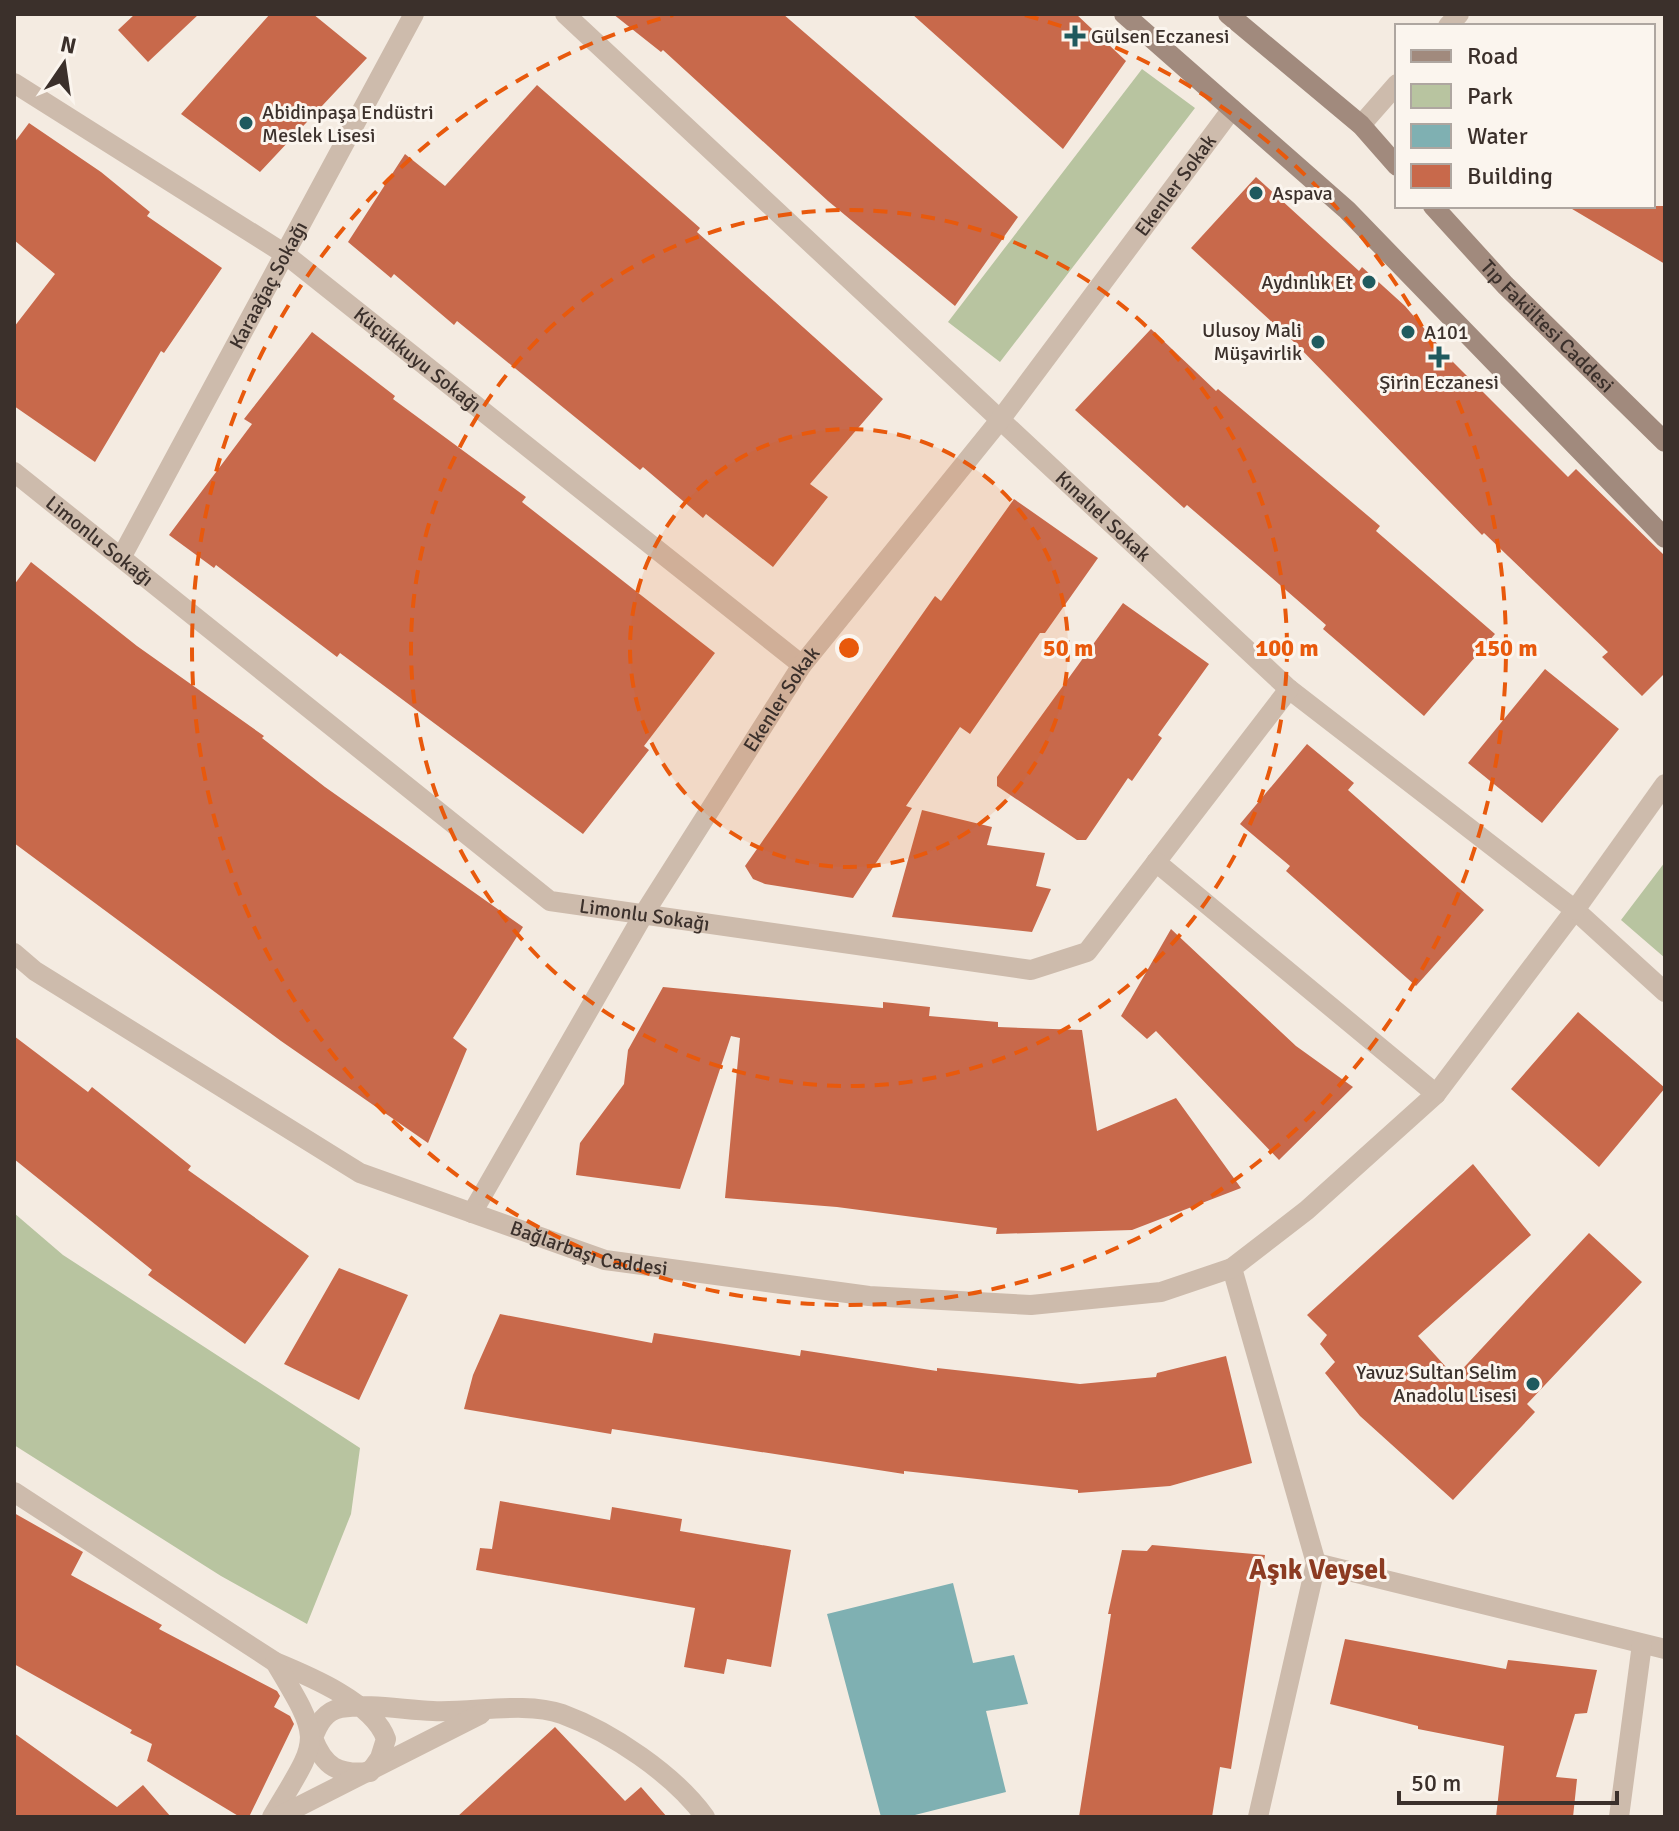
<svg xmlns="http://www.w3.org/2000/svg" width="1679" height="1831" viewBox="0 0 1679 1831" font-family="Signika,sans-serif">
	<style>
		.green { fill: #b8c4a0 }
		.water { fill: #7fb0b2 }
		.building { fill: #c8694b }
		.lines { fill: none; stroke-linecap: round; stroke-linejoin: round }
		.minor { stroke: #cdbbac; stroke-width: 20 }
		.tertiary { stroke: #cdbbac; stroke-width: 20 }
		.secondary { stroke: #a18a7d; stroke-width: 20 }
		.ring { fill: none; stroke: #e8590c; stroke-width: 4; stroke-dasharray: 14 10 }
		.poi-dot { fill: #1f5a5e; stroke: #fbf5ee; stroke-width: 3 }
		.labels { text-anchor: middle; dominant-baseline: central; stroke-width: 6; stroke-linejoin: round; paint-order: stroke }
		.poi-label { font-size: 20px; fill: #3b302b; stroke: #fbf5ee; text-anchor: start }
		.street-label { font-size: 20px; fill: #3b302b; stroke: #fbf5ee }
		.district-label { font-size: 28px; font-weight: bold; fill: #8c3b22; stroke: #fbf5ee }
		.centre { fill: #e8590c; stroke: #fbf5ee; stroke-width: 4 }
		.ring-label { font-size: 24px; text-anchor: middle; font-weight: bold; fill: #e8590c; stroke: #fbf5ee; stroke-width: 6; stroke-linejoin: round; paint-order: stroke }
	</style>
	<rect width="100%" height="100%" fill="#f4ebe1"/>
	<path class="green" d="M 1142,69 L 1195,108 L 1000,362 L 948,322 Z
		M 1665,862 L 1665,958 L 1621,920 Z
		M 14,1213 L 63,1255 L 360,1448 L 351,1514 L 307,1624 L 221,1576 L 14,1445 Z"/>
	<path class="water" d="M 953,1583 L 973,1663 L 1014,1655 L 1028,1704 L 986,1711 L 1006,1792 L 907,1817 L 881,1817 L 827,1614 Z"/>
	<path class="building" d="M 135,14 L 199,14 L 148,62 L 118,30 Z
		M 270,14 L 313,14 L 367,58 L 260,172 L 181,114 Z
		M 613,14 L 783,14 L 1018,217 L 955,306 L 828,201 L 663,50 L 661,52 Z
		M 912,14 L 1076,14 L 1126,61 L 1063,149 Z
		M 537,85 L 700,228 L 697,232 L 883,399 L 810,484 L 828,497 L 773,567 L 706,514 L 703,518 L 643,467 L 640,470 L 457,321 L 454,325 L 394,274 L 391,278 L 348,242 L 405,154 L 445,186 Z
		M 29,123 L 101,172 L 150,212 L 147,216 L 222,268 L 164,353 L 161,351 L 95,462 L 14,406 L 14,327 L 55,274 L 14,240 L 14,143 Z
		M 1256,177 L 1359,271 L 1362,267 L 1405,306 L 1451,360 L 1568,477 L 1576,469 L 1665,556 L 1665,673 L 1642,696 L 1602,657 L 1608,652 L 1484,533 L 1482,535 L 1294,342 L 1191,248 Z
		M 1567,206 L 1665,206 L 1665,264 Z
		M 1151,329 L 1216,391 L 1218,389 L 1380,526 L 1376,531 L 1495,634 L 1424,716 L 1323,629 L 1326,625 L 1250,559 L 1187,505 L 1184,508 L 1075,410 Z
		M 312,332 L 395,396 L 393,399 L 526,497 L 522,502 L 715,653 L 644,746 L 649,750 L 583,834 L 340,653 L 337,657 L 216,565 L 214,568 L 169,535 L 252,424 L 244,419 Z
		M 1014,499 L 1098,558 L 1045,633 L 1040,633 L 970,734 L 960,727 L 906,806 L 912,808 L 853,898 L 765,884 L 753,879 L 745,866 L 935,596 L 941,601 Z
		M 31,562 L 137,646 L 264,736 L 262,738 L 325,787 L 523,927 L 453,1038 L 467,1049 L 428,1143 L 281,1041 L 14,843 L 14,585 Z
		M 1123,603 L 1209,664 L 1158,735 L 1162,738 L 1132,781 L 1128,778 L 1086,840 L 1077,840 L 997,786 L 997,777 Z
		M 1545,669 L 1619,729 L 1542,823 L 1468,763 Z
		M 1307,744 L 1354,783 L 1348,790 L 1484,910 L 1416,986 L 1286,871 L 1290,866 L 1240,824 Z
		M 922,810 L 992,827 L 987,845 L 1045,853 L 1036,886 L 1051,889 L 1032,932 L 892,917 Z
		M 1171,929 L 1296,1046 L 1353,1087 L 1279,1160 L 1156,1031 L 1147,1039 L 1121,1016 Z
		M 663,987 L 883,1008 L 883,1002 L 930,1007 L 929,1016 L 998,1022 L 998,1027 L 1082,1030 L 1097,1131 L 1176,1098 L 1241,1188 L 1132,1230 L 996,1234 L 997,1228 L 837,1207 L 725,1198 L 740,1038 L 731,1036 L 680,1189 L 576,1175 L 580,1143 L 624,1084 L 628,1050 Z
		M 1578,1012 L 1665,1088 L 1599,1167 L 1511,1089 Z
		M 14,1036 L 88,1092 L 92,1087 L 191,1166 L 188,1170 L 309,1256 L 245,1344 L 148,1275 L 152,1270 L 14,1159 Z
		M 1473,1164 L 1531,1235 L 1418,1336 L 1455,1377 L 1589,1233 L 1642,1282 L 1527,1404 L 1535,1412 L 1453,1500 L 1360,1416 L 1325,1373 L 1335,1362 L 1320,1344 L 1327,1335 L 1307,1315 Z
		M 339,1268 L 408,1295 L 359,1400 L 284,1364 Z
		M 500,1314 L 652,1343 L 654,1333 L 800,1356 L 801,1350 L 937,1371 L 937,1368 L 1080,1384 L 1156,1377 L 1157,1373 L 1226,1356 L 1252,1463 L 1170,1486 L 1078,1493 L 1078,1490 L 904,1471 L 904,1474 L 612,1429 L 611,1434 L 464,1409 L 473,1375 Z
		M 500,1501 L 610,1520 L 612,1507 L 682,1519 L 680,1531 L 791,1550 L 771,1667 L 727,1659 L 724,1674 L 684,1667 L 695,1608 L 476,1570 L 480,1548 L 492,1549 Z
		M 14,1513 L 83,1552 L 71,1575 L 162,1625 L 159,1629 L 277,1691 L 280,1696 L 274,1707 L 290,1716 L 294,1724 L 249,1817 L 240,1817 L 147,1761 L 152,1744 L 130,1733 L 132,1730 L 14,1664 Z
		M 1152,1545 L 1265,1555 L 1231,1769 L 1220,1767 L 1212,1817 L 1079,1817 L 1111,1614 L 1108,1614 L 1122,1550 L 1147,1551 Z
		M 1345,1639 L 1506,1669 L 1508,1660 L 1597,1670 L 1587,1713 L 1575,1714 L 1556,1777 L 1577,1779 L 1573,1817 L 1496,1817 L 1504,1746 L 1418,1729 L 1418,1726 L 1330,1704 Z
		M 555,1727 L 625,1801 L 641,1787 L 667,1817 L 457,1817 Z
		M 14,1733 L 117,1807 L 143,1785 L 171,1817 L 14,1817 Z"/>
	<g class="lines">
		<g class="minor">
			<path id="s1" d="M 565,14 L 1289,689 L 1575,910 L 1665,992"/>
			<path d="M 1448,26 L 1459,14"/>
			<path id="s2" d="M 14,83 L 285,254 L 802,665"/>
			<path d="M 1361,125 L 1397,84"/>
			<path id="s3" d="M 14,472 L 550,901 L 1031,970 L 1087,952 L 1289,689"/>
			<path id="s4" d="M 122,556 L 414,14"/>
			<path d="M 1156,862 L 1436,1094"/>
			<path id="s5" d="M 472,1213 L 645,912 L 802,665 L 1000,420 L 1232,109"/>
			<path d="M 14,1492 L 275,1662 C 309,1676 374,1703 386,1739 L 380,1758 L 370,1772 C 338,1775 324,1767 313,1738 C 318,1724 325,1711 341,1708 C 369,1703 404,1710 433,1711 C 473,1713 525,1701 562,1714 C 611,1732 674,1774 705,1817"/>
			<path d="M 1316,1563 L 1665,1649"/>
			<path d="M 272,1817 C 320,1736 324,1744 275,1662"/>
			<path d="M 278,1817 L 481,1714"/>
			<path d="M 1258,1817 L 1316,1563 L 1232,1268 L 1307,1210 L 1436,1094 L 1575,910"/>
			<path d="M 1619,1817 L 1642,1644"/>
		</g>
		<g class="tertiary">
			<path d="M 1575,910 L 1665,784"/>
			<path id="s6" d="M 14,953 L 35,971 L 360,1173 L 605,1260 L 869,1296 L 1031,1305 L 1161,1292 L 1232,1268"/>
		</g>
		<g class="secondary">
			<path d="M 1124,14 L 1347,210 L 1665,538"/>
			<path d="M 1228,14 L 1361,125 L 1397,166"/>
			<path id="s7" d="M 1433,206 L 1505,285 L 1665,442"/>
		</g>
	</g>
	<circle cx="849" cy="648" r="219" fill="#e8590c" fill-opacity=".12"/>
	<g class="ring">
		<circle cx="849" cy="648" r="219"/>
		<circle cx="849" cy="648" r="438"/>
		<path d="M1025 15A657 657 0 1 1 673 15"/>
	</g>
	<g class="poi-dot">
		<path d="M1071 24h8v8h8v8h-8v8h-8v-8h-8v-8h8z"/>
		<circle cx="246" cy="123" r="8"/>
		<circle cx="1256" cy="193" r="8"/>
		<circle cx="1369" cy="282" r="8"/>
		<circle cx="1408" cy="332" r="8"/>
		<circle cx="1318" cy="342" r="8"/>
		<path d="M1435 345h8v8h8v8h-8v8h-8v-8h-8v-8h8z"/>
		<circle cx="1533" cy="1384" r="8"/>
	</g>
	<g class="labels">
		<g class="poi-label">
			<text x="1091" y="36">Gülsen Eczanesi</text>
			<text x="262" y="112">Abidinpaşa Endüstri<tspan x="262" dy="23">Meslek Lisesi</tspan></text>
			<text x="1272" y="193">Aspava</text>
			<text x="1353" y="282" text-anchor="end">Aydınlık Et</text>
			<text x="1302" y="330" text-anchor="end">Ulusoy Mali<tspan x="1302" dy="23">Müşavirlik</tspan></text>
			<text x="1424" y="332">A101</text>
			<text x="1439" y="382" text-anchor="middle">Şirin Eczanesi</text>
			<text x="1517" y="1372" text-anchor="end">Yavuz Sultan Selim<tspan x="1517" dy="23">Anadolu Lisesi</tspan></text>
		</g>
		<g class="street-label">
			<text stroke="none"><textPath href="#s5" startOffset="1248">Ekenler Sokak</textPath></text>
			<text stroke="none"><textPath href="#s4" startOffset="308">Karaağaç Sokağı</textPath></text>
			<text stroke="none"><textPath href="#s7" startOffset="166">Tıp Fakültesi Caddesi</textPath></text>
			<text stroke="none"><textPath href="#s2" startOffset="490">Küçükkuyu Sokağı</textPath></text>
			<text stroke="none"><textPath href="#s1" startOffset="736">Kınalıel Sokak</textPath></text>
			<text stroke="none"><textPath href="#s3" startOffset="110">Limonlu Sokağı</textPath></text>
			<text stroke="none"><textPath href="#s5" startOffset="600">Ekenler Sokak</textPath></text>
			<text stroke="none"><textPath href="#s3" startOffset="782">Limonlu Sokağı</textPath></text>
			<text stroke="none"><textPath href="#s6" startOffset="652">Bağlarbaşı Caddesi</textPath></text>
		</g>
		<g class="district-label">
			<text x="1318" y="1570">Aşık Veysel</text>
		</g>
	</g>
	<circle cx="849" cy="648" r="12" class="centre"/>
	<g class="ring-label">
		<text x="1068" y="656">50 m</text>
		<text x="1287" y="656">100 m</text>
		<text x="1506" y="656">150 m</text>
	</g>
	<rect width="1679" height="1831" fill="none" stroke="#3b302b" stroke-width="32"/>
	<rect x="1395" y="24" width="260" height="184" fill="#fbf5ee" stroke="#aea6a0" stroke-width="2"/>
	<rect x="1411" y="50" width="40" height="12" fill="#a18a7d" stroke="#aea6a0" stroke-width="2"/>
	<text x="1467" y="64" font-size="24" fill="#3b302b">Road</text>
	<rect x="1411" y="84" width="40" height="24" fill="#b8c4a0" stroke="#aea6a0" stroke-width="2"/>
	<text x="1467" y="104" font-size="24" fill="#3b302b">Park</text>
	<rect x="1411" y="124" width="40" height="24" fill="#7fb0b2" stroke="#aea6a0" stroke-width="2"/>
	<text x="1467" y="144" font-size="24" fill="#3b302b">Water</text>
	<rect x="1411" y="164" width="40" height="24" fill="#c8694b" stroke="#aea6a0" stroke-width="2"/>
	<text x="1467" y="184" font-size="24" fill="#3b302b">Building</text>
	<g transform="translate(64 64) rotate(13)" stroke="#fbf5ee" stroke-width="6" paint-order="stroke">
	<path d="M0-6L14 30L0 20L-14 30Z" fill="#3b302b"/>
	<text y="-12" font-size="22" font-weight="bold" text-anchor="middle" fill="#3b302b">N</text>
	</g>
	<path d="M1399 1791v12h218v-12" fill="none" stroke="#3b302b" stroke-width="4"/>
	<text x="1411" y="1791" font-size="24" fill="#3b302b" stroke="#fbf5ee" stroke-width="6" paint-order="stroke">50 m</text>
</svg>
